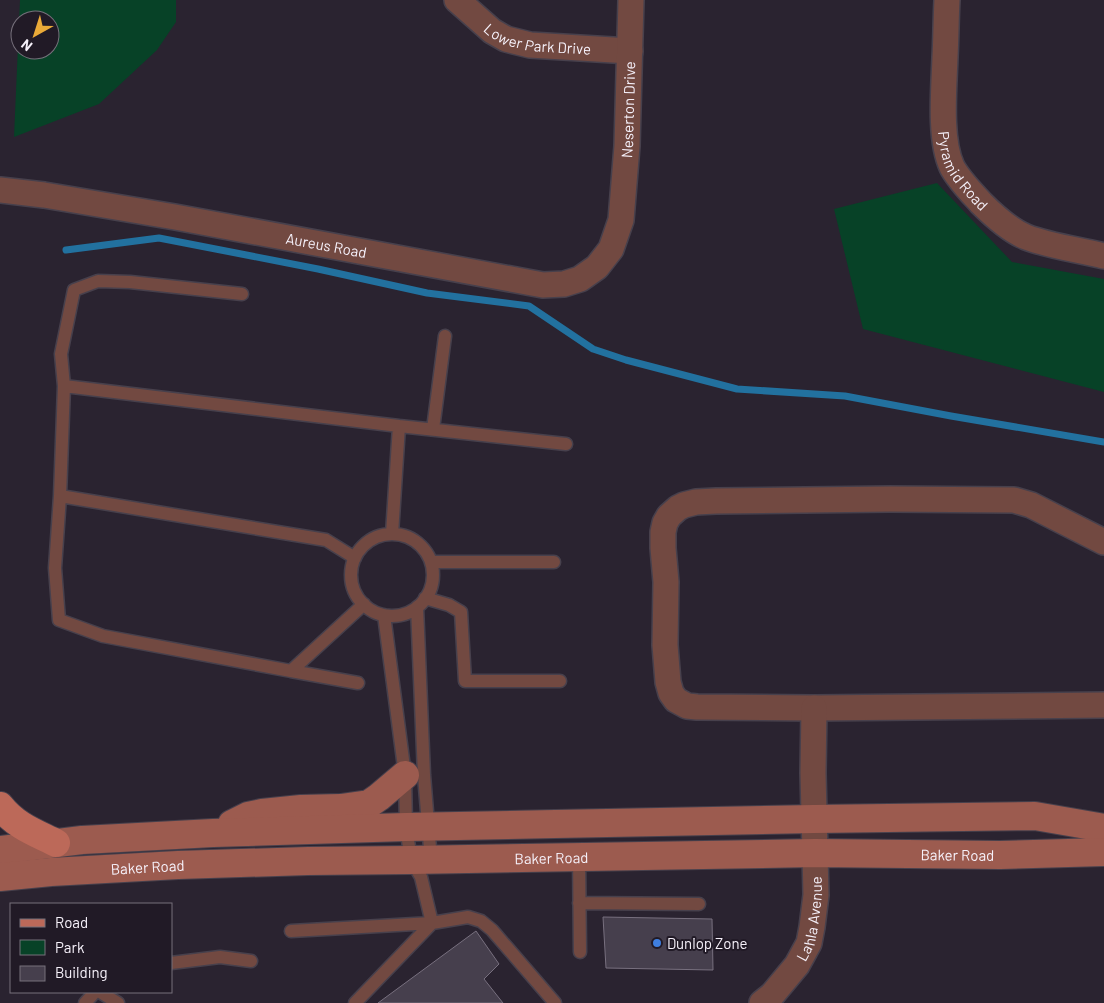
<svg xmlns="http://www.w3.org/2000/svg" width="1104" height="1003" viewBox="0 0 1104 1003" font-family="Barlow,sans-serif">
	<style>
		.green { fill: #074227; fill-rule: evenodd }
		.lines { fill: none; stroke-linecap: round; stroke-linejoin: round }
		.stream { stroke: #22719f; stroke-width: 7 }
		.building { fill: #463f4d; stroke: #78707f }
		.service-casing { stroke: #47404c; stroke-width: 15 }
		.minor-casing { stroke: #47404c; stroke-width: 28 }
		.secondary-casing { stroke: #47404c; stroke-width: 30 }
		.primary-casing { stroke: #47404c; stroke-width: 30 }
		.service { stroke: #724941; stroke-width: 12 }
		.minor { stroke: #724941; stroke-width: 25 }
		.secondary { stroke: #9c5b4f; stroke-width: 28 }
		.primary { stroke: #bc6959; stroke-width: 28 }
		.shop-dot { fill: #3f7fe0; stroke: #211a26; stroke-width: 2 }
		.labels { text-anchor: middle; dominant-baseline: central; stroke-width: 4; stroke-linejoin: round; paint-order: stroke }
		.street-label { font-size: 15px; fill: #f6f1fa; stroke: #211a26 }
		.poi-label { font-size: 15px; fill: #f6f1fa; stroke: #211a26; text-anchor: start }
	</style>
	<rect width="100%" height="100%" fill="#2a2330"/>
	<path class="green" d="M 20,0 L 176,0 L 176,22 L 157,50 L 99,104 L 14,137 ZM 20,20 L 50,20 L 50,50 L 20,50 Z
		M 937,183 L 1012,262 L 1104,279 L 1104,392 L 863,329 L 834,209 Z"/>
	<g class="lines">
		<path class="stream" d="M 66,250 L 159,238 L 318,269 L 427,293 L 529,306 L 593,349 L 626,360 L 737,389 L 845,396 L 951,416 L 1104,442"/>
	</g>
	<path class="building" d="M 603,917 L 712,919 L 713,970 L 606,968 Z
		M 476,931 L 499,964 L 484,979 L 503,1003 L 378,1003 Z"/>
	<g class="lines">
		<g class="service-casing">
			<path id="service" d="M 242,294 L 130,282 L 98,281 L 74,290 L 61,354 L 64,386 L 60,496 L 55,568 L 59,620 L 103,636 L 291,671 L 364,604
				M 64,386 L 399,426 L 392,534
				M 399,426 L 566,444
				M 433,429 L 445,336
				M 60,496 L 326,540 L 355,558
				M351 575a41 41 0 1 1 82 0a41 41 0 1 1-82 0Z
				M 431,562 L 554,562
				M 425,598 L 449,605 L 461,612 L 465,681 L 560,681
				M 417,607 L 424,775 L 431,860 L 430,861
				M 291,671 L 358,683
				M 579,857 L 580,952
				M 579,903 L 699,904
				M 291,931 L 432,923 L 468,917 L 481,921 L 492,930 L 555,1003
				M 171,963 L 220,957 L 251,961
				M 100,992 L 118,1003
				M 85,1003 L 95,992
				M 355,1003 L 432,923 L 421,877 L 411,860 L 406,827 L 405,775 L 384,615"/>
		</g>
		<g class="minor-casing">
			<g id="minor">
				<path id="s1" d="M 457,0 L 492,31 L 506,39 L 530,45 L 630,51"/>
				<path id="s2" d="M 947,0 C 946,19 946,38 945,57 C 944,88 939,139 952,167 C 959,180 971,192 981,203 C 994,216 1009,230 1026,237 C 1049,246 1080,250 1104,256"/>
				<path id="s3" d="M 0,190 L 44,195 L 175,217 L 543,285 L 564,284 L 580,279 L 597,267 L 611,249 L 621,220 L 627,146 L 631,0"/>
				<path d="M 1104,542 L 1031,505 L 1014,500 L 890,499 L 716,501 L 696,502 L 684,505 L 678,508 L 669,516 L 665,523 L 663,532 L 663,548 L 666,582 L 665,645 L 668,682 L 671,693 L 676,700 L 687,706 L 697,707 L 814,708 L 1104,705"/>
				<path id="s4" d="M 762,1003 L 772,995 L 797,965 L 809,943 L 812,927 L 816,895 L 813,773 L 814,708"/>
			</g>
		</g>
		<g class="secondary-casing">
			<g id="secondary">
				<path d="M 232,824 L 248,816 L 262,813 L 301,809 L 341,808 L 369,804 L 379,797 L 405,775"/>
				<path d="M 0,850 L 82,840 L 213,833 L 406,827 L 555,824 L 814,819 L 1035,816 L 1104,828"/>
				<path id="s5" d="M 0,877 L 51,872 L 178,865 L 308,861 L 411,860 L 815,853 L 1000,855 L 1104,852"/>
			</g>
		</g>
		<g class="primary-casing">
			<path id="primary" d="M 0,806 C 16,826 34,832 56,843"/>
		</g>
		<use href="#service" class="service"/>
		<use href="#minor" class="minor"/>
		<use href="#secondary" class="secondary"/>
		<use href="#primary" class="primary"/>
	</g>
	<circle class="shop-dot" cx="657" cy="943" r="5"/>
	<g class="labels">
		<g class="street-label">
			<text stroke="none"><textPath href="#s1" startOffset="94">Lower Park Drive</textPath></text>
			<text stroke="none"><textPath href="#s3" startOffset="774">Neserton Drive</textPath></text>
			<text stroke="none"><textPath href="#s2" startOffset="176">Pyramid Road</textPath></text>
			<text stroke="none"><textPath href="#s3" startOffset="331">Aureus Road</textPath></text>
			<text stroke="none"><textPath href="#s5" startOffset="958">Baker Road</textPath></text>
			<text stroke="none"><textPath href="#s5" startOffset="552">Baker Road</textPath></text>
			<text stroke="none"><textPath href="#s5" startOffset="148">Baker Road</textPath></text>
			<text stroke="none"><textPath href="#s4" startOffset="101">Lahla Avenue</textPath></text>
		</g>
		<g class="poi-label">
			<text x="667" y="943">Dunlop Zone</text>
		</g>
	</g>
	<rect x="10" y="903" width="162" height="90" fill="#211a26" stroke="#76707b"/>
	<rect x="20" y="919" width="25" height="8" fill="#bc6959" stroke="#76707b"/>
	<text x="55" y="928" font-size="15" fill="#f6f1fa">Road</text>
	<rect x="20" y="940" width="25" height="15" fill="#074227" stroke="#76707b"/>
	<text x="55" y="953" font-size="15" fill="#f6f1fa">Park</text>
	<rect x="20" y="966" width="25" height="15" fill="#463f4d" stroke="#76707b"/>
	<text x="55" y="978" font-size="15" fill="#f6f1fa">Building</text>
	<g transform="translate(35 35) rotate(219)"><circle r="24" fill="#211a26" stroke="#76707b"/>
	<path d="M0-4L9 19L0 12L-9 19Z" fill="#eaaa38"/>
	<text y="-8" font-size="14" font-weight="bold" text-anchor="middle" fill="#f6f1fa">N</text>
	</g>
</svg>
